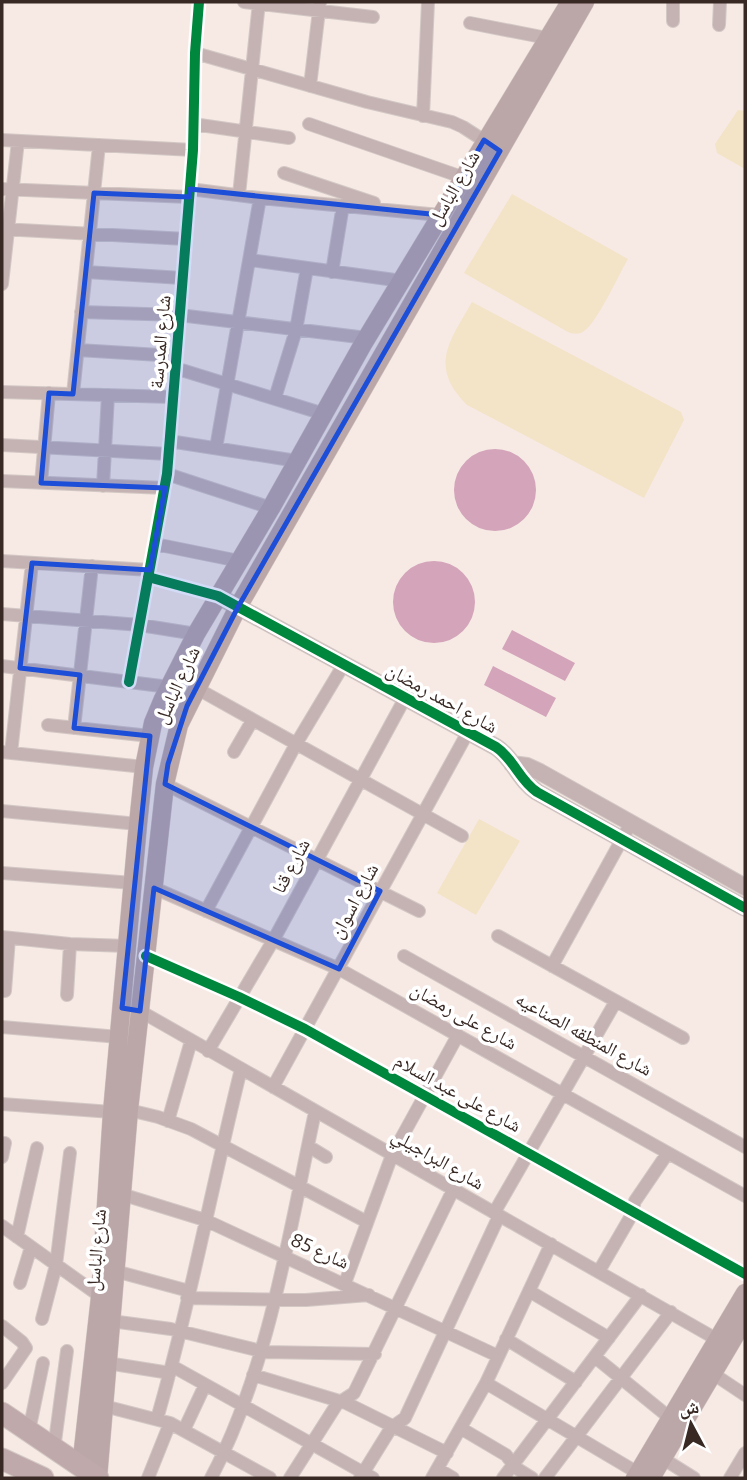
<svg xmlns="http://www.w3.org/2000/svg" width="747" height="1480" viewBox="0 0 747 1480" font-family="Bitter,'Noto Naskh Arabic',serif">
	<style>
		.green { fill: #f3e3c7 }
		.water { fill: #d4a5ba }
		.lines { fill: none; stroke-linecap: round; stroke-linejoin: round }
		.minor-casing { stroke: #d3c8c4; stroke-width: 14 }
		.tertiary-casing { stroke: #d3c8c4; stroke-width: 18 }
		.secondary-casing { stroke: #d3c8c4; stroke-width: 19 }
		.primary-casing { stroke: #d3c8c4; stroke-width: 23 }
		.minor { stroke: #c5b3b4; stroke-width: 12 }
		.tertiary { stroke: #c5b3b4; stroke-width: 16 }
		.secondary { stroke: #bca7a8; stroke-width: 18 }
		.primary { stroke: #bfa9aa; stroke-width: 21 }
		.cycleway-casing { stroke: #fff; stroke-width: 15 }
		.cycleway { stroke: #00873e; stroke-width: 10 }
		.marked { fill: #1d4ed8; fill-opacity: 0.2; stroke: #1d4ed8; stroke-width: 5; stroke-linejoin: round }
		.labels { text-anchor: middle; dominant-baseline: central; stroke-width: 7; stroke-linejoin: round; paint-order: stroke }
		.street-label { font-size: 19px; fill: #382924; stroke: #fff }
	</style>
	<rect width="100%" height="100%" fill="#f7eae5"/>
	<path class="green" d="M 738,110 L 745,111 L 745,169 L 717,153 L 715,144 Z
		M 512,194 L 628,259 C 619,274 597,323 584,331 C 579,335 573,334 568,332 L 464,273 Z
		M 472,302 L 681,412 L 684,420 L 644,498 L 467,405 C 428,366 450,341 472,302 Z
		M 479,819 L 520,841 L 476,915 L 437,893 Z"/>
	<path class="water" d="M454 490a41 41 0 1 1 82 0a41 41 0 1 1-82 0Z
		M393 602a41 41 0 1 1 82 0a41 41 0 1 1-82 0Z
		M 512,630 L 575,663 L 565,681 L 502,649 Z
		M 493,666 L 556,698 L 546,717 L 484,685 Z"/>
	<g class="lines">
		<g class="minor-casing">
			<path id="minor" d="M 244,2 L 373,17
				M 673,21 L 673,2
				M 470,23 L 547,38
				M 719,25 L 720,2
				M 195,53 L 367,102 L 452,122 L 463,127 L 491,145
				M 310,86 L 320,2
				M 423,116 L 428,2
				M 193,124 L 289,138
				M 309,124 L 462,177
				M 2,140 L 193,150
				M 284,173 L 374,203
				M 2,189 L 189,197
				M 190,189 L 260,198 L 440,215
				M 239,195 L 259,2
				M 2,229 L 186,239
				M 250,260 L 402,281
				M 86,272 L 182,278
				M 332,272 L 343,205
				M 2,284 L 18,141
				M 81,312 L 179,315 L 367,338
				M 78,350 L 176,356
				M 175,368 L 324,414
				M 2,392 L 172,397
				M 73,394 L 99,145
				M 275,398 L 296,330 L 307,268
				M 169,441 L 297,461
				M 2,445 L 168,454
				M 216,448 L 260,198
				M 167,474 L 271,508
				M 2,481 L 165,488
				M 41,483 L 49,393
				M 103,486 L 108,395
				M 155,544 L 239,561
				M 2,561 L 150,570
				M 148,577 L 218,596
				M 2,614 L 140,625 L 196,634
				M 2,666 L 169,687
				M 129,682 L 167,474 L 193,150 L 195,53 L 199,2
				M 196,688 L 462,836
				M 48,725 L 150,736
				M 74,728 L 92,566
				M 2,752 L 144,767
				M 234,752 L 252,721
				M 11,753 L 32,563
				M 165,784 L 419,911
				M 2,811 L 138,824
				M 2,873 L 133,883
				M 154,888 L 339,969 L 745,1196
				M 206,911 L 296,744 L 344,664
				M 498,936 L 683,1038
				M 2,937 L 70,944 L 127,946
				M 146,956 L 239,997 L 305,1029 L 745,1274
				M 404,956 L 745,1147
				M 552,966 L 631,823
				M 5,991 L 9,938
				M 67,995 L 70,944
				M 140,1011 L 718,1340
				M 2,1027 L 119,1037
				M 208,1051 L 274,939 L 405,698
				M 273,1087 L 468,732
				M 2,1104 L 112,1112
				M 129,1110 L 158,1117 L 191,1129 L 367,1222
				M 168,1121 L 191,1041
				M 308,1146 L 326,1157
				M 2,1157 L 5,1143
				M 121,1194 L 205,1220 L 498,1356
				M 494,1213 L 616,1001
				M 2,1226 L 104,1299
				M 17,1237 L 37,1148
				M 115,1271 L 189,1291
				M 599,1271 L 631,1216 L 635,1201 L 667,1154
				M 20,1283 L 31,1247
				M 345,1283 L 392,1155 L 458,1035
				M 529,1291 L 609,1338
				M 187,1298 L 306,1300 L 369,1295
				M 42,1319 L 56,1265 L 70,1153
				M 111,1321 L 171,1329 L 265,1352 L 375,1354
				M 2,1326 L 22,1342 L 26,1348 L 2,1383
				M 506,1339 L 576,1382
				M 595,1357 L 670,1418
				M 107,1363 L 170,1373
				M 172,1366 L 373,1478
				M 712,1373 L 745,1395
				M 253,1375 L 346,1403 L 447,1453
				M 486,1383 L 638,1473
				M 104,1406 L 170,1423 L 270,1478
				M 157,1419 C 190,1304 212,1186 241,1069
				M 462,1429 L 506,1455 L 516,1468 L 532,1478
				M 184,1430 L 205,1385
				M 29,1431 L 43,1363
				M 54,1449 L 67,1351
				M 662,1458 L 694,1478
				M 438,1469 L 453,1478
				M 148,1478 L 170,1423
				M 211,1478 C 269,1368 289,1233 315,1112
				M 290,1478 L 337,1404 L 354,1393 L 453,1190
				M 360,1478 L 391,1428 L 405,1418 L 499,1216
				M 432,1478 L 486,1383 L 551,1244
				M 503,1478 L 641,1295
				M 545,1478 L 671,1312
				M 730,1478 L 745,1453"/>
		</g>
		<g class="tertiary-casing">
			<path id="tertiary" d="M 218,596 L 496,747 C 514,759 519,780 537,792 L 745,908
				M 512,764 L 527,766 L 540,772 L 745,887"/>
		</g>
		<g class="secondary-casing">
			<path id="secondary" d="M 81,1467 L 100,1297 L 112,1112 L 138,824 L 144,767 L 153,723 L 163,699 L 196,634 L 271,508 L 363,344 L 570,2
				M 98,1478 L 129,1110 L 165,784 L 179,725 L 238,607 L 585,2
				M 635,1478 L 745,1293
				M 651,1478 L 745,1319"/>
		</g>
		<g class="primary-casing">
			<path id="primary" d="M 2,1413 L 98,1478
				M 2,1459 L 43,1478"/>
		</g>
		<use href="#minor" class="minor"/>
		<use href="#tertiary" class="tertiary"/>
		<use href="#secondary" class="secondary"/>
		<use href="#primary" class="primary"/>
		<g class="cycleway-casing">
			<path id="cycleway" d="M 148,577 L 218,596 L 496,747 C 514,759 519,780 537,792 L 745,908
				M 129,682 L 167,474 L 193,150 L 195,53 L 199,2
				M 146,956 L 239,997 L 305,1029 L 745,1274"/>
		</g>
		<use href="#cycleway" class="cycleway"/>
	</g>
	<path class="marked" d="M 484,140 L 500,151 L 238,607 L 187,706 L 168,764 L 165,784 L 380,891 L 339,969 L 154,888 L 140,1011 L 122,1008 L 150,736 L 74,728 L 80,675 L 20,668 L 32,563 L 150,570 L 165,488 L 41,483 L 49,393 L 73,394 L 94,193 L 189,197 L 190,189 L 440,215 Z"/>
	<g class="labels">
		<g class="street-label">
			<text transform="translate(454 188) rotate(-60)">شارع الباسل</text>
			<text transform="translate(160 342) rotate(-85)">شارع المدرسة</text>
			<text transform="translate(177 685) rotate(-65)">شارع الباسل</text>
			<text transform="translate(442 698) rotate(29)">شارع احمد رمضان</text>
			<text transform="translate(291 866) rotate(-62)">شارع قنا</text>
			<text transform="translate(354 901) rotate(-62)">شارع اسوان</text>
			<text transform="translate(464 1016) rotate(29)">شارع على رمضان</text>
			<text transform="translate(584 1034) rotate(29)">شارع المنطقه الصناعيه</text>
			<text transform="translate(458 1093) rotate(29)">شارع على عبد السلام</text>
			<text transform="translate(438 1159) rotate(30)">شارع البراجيلي</text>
			<text transform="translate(96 1250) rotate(-85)">شارع الباسل</text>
			<text transform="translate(320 1251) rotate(24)">شارع 85</text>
		</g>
	</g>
	<rect width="747" height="1480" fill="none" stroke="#382924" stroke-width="7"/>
	<g transform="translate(691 1424) rotate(353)" stroke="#ffffff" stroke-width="5" paint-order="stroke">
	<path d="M0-5L12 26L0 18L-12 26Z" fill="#382924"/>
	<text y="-10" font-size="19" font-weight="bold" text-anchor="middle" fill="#382924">ش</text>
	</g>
</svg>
